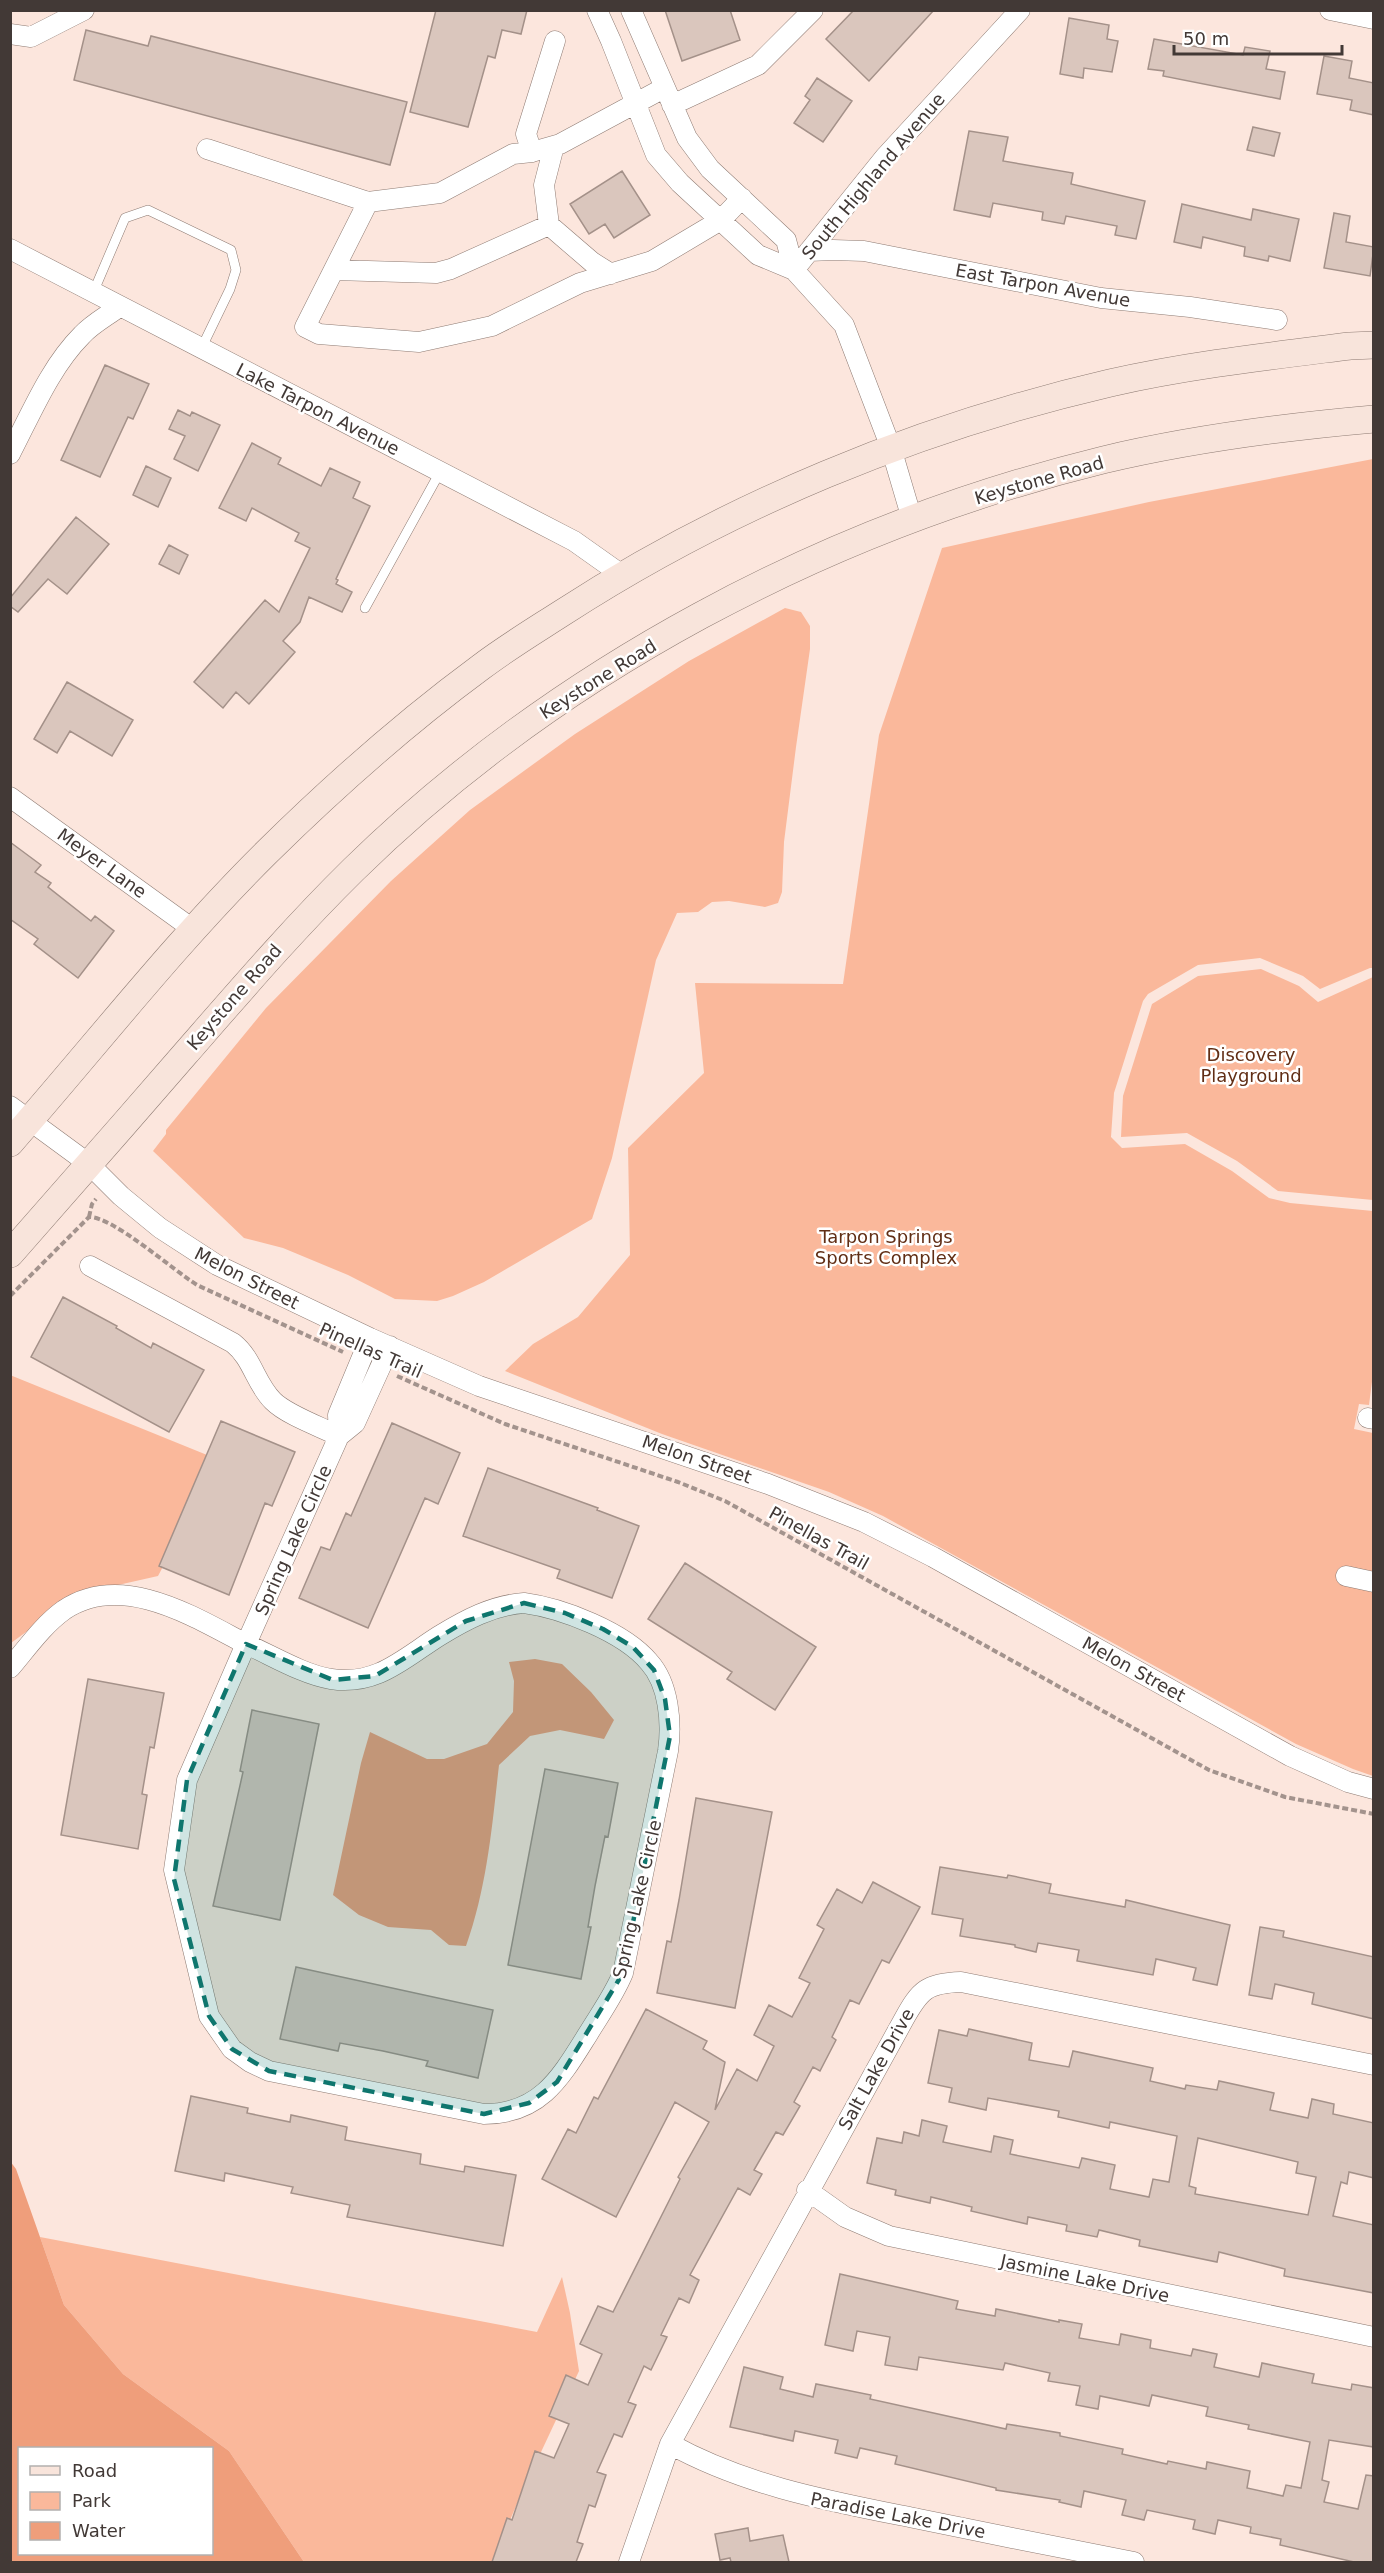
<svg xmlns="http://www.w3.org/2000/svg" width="1384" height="2573" viewBox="0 0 1384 2573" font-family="'DejaVu Sans',sans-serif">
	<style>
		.green { fill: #fab89b }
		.water { fill: #ef9e7b; fill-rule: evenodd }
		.building { fill: #dac6bd; stroke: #a49189; stroke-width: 1.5; fill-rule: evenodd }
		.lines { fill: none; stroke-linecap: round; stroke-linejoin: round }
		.lane-casing { stroke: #8e7b73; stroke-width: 10 }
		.street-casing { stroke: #8e7b73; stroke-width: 21 }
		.secondary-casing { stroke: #8e7b73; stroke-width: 28 }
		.path { stroke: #a3938d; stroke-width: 4; stroke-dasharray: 6 3; stroke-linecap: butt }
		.lane { stroke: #fff; stroke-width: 9 }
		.street { stroke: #fff; stroke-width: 20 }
		.secondary { stroke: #f8e4db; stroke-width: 27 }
		.marked { fill: #0f766e; fill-opacity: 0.2; stroke: #0f766e; stroke-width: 4.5; stroke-dasharray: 12 8; stroke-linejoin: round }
		.labels { text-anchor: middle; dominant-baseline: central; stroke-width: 5; stroke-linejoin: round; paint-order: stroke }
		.street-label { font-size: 18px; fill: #423936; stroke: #fff }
		.park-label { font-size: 18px; fill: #612e15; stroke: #fff }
	</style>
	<rect width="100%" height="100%" fill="#fce6dd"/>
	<path class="green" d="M 1373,459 L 1373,968 L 1370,968 L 1320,989 L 1303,976 L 1260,958 L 1198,965 L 1148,994 L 1143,1001 L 1114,1093 L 1111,1137 L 1122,1148 L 1185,1144 L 1232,1171 L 1269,1198 L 1290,1203 L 1373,1211 L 1373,1374 L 1369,1405 L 1359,1404 L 1354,1429 L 1373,1433 L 1373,1776 L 1353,1769 L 1296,1744 L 883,1516 L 829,1492 L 662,1434 L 505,1371 L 533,1344 L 578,1317 L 630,1255 L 628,1148 L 704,1073 L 695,983 L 843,984 L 879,735 L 942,548 L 1149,502 Z
		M 785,608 L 801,612 L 810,626 L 810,649 L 796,747 L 784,842 L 782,892 L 778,903 L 765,907 L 729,901 L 712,902 L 698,912 L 677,913 L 656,960 L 612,1158 L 592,1219 L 484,1282 L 453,1296 L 437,1301 L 395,1299 L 348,1275 L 283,1248 L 244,1238 L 153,1151 L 166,1134 L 166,1130 L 266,1008 L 391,881 L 470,810 L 575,734 L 689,661 Z
		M 1261,969 L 1299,986 L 1318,1002 L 1373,977 L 1373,1200 L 1278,1191 L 1237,1161 L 1187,1133 L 1121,1137 L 1123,1096 L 1152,1004 L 1198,976 Z
		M 10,1375 L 212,1457 L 196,1504 L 158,1576 L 78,1594 L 11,1643 Z
		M 40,2237 L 537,2332 L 562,2277 L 570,2313 L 579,2371 L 519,2499 L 492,2562 L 304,2562 L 229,2451 L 123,2374 L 64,2305 Z"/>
	<path class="water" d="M 535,1659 L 562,1664 L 591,1692 L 614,1720 L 604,1739 L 560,1730 L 530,1736 L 499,1765 C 492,1827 487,1887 466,1946 L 449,1945 L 431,1930 L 388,1927 L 359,1915 L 333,1895 L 361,1763 L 370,1732 L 427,1759 L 444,1759 L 487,1744 L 513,1712 L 514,1681 L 509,1662 Z
		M 10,2161 L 16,2169 L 64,2305 L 123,2374 L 229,2451 L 304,2562 L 11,2562 ZM 20,2448 L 212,2448 L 212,2554 L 20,2554 Z"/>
	<path class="building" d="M 436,10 L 527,10 L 521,34 L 502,30 L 495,58 L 488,56 L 468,127 L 410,112 Z
		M 665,10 L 730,10 L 740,40 L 682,61 Z
		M 854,10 L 934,10 L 869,81 L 826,39 Z
		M 1069,18 L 1109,25 L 1107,39 L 1118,41 L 1112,72 L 1084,68 L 1083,78 L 1060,74 Z
		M 86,30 L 148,46 L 151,36 L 407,102 L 390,165 L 74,80 Z
		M 1154,39 L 1243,55 L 1245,47 L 1270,51 L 1266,69 L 1285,72 L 1280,99 L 1163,76 L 1164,71 L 1148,69 Z
		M 1324,56 L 1352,61 L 1349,78 L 1374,83 L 1374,115 L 1350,110 L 1352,100 L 1317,94 Z
		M 817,78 L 852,101 L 823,142 L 794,123 L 810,100 L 805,96 Z
		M 1253,127 L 1280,133 L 1274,156 L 1247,150 Z
		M 969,131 L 1008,137 L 1003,161 L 1073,173 L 1071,184 L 1145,201 L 1136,239 L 1115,235 L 1117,226 L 1066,216 L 1064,224 L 1042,220 L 1043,212 L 993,203 L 990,217 L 954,210 Z
		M 622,171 L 650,215 L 614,238 L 605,224 L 589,234 L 570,204 Z
		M 1182,204 L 1251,220 L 1253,209 L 1299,219 L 1290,261 L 1269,256 L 1268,261 L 1244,256 L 1245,247 L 1203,237 L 1201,248 L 1174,242 Z
		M 1334,213 L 1350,216 L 1346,242 L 1374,247 L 1370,276 L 1324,268 Z
		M 105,365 L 149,384 L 133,419 L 128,417 L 100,477 L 61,460 Z
		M 178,410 L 190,416 L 192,412 L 220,425 L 198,471 L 174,459 L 185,436 L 169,429 Z
		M 252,443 L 281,458 L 278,464 L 321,486 L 330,468 L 360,482 L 353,498 L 370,506 L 336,579 L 338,580 L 336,584 L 352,592 L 342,612 L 309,597 L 300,622 L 283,641 L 295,652 L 249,704 L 236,692 L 223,708 L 194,682 L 265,600 L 279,612 L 310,548 L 295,541 L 299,533 L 252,508 L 246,521 L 219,508 Z
		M 146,466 L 171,478 L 158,507 L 133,495 Z
		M 76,517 L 109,544 L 67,594 L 48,579 L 18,612 L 10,606 L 10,598 Z
		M 169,545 L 188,555 L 179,574 L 159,564 Z
		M 67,682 L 133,720 L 112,756 L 70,731 L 57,753 L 34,739 Z
		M 10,842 L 41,865 L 35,872 L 51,883 L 48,887 L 91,921 L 95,916 L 114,931 L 78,978 L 34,944 L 38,939 L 10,919 Z
		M 63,1297 L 117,1326 L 116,1328 L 151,1348 L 153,1343 L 204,1370 L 169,1432 L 31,1357 Z
		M 221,1421 L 295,1452 L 272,1506 L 265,1503 L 229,1595 L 159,1566 Z
		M 392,1423 L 460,1453 L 438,1504 L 425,1498 L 368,1628 L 299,1598 L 321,1547 L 330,1550 L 346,1513 L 351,1516 Z
		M 488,1468 L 598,1508 L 597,1510 L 639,1526 L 612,1598 L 557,1578 L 560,1570 L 463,1536 Z
		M 685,1563 L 816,1647 L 775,1710 L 727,1679 L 732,1672 L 648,1619 Z
		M 88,1679 L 164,1693 L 154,1748 L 150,1747 L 142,1794 L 147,1795 L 138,1849 L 61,1835 Z
		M 252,1710 L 319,1724 L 280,1920 L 213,1906 L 243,1772 L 240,1771 Z
		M 545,1769 L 618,1783 L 608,1837 L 605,1836 L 595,1886 L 588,1927 L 591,1927 L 581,1979 L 508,1965 Z
		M 696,1798 L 772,1812 L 735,2008 L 657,1993 L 667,1941 L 671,1942 L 679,1900 Z
		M 940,1867 L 1007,1878 L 1008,1875 L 1051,1884 L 1049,1893 L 1125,1907 L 1126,1900 L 1230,1925 L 1217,1985 L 1193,1980 L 1196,1968 L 1156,1959 L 1153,1975 L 1077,1961 L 1079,1950 L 1038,1943 L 1036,1952 L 1015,1947 L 1015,1945 L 960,1936 L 963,1919 L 932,1914 Z
		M 873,1882 L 920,1907 L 889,1963 L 882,1960 L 859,2004 L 850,2000 L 832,2037 L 836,2040 L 820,2071 L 813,2067 L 794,2102 L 800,2106 L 783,2135 L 776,2132 L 754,2170 L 762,2174 L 750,2195 L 738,2188 L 690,2275 L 699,2280 L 689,2303 L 679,2298 L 661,2335 L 667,2337 L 651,2370 L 644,2366 L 628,2402 L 636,2405 L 622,2437 L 614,2434 L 597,2472 L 606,2475 L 595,2507 L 589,2505 L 577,2542 L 583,2544 L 576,2562 L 492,2562 L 507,2518 L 512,2520 L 535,2451 L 554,2458 L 569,2424 L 549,2416 L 566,2375 L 588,2385 L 602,2354 L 580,2344 L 598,2306 L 613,2312 L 680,2179 L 678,2177 L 709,2122 L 675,2102 L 616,2217 L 542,2179 L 568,2129 L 576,2133 L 594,2097 L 598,2099 L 646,2009 L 707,2041 L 703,2049 L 725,2062 L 715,2110 L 737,2069 L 757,2081 L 774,2046 L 754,2035 L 769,2005 L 792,2017 L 810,1983 L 799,1978 L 824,1929 L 817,1925 L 837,1889 L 862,1903 Z
		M 1260,1927 L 1284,1931 L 1283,1937 L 1374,1957 L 1374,2019 L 1312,2004 L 1314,1993 L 1275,1984 L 1272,1999 L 1249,1995 Z
		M 296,1967 L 493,2010 L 478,2078 L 426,2066 L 428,2061 L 383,2051 L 340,2043 L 338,2051 L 280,2039 Z
		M 969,2029 L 1032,2043 L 1029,2060 L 1069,2067 L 1073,2051 L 1153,2068 L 1150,2081 L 1185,2089 L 1186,2085 L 1217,2090 L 1219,2081 L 1274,2093 L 1270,2110 L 1308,2118 L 1312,2099 L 1334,2104 L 1333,2114 L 1374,2123 L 1374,2178 L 1349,2172 L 1347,2184 L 1341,2182 L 1333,2216 L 1374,2225 L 1374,2293 L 1284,2276 L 1285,2269 L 1219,2252 L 1217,2262 L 1139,2246 L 1140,2240 L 1099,2230 L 1097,2237 L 1066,2231 L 1067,2225 L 1028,2217 L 1027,2224 L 971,2211 L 972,2207 L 931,2197 L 930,2203 L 895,2195 L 896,2190 L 867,2183 L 877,2138 L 902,2143 L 904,2132 L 919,2136 L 922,2120 L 947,2126 L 943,2142 L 991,2152 L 994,2136 L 1013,2140 L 1010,2154 L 1079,2168 L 1082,2158 L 1115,2165 L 1110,2189 L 1149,2197 L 1153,2179 L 1169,2182 L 1177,2136 L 1110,2122 L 1109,2128 L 1058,2117 L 1059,2111 L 988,2098 L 986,2110 L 949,2102 L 952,2088 L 928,2083 L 939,2030 L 967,2036 ZM 1198,2138 L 1298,2162 L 1296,2173 L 1316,2177 L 1308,2215 L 1195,2194 L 1196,2188 L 1189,2186 Z
		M 191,2096 L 248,2108 L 247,2113 L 290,2122 L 291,2115 L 347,2127 L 345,2140 L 421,2154 L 420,2164 L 464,2172 L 465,2166 L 516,2175 L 503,2246 L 347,2217 L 350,2205 L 291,2193 L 293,2187 L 225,2173 L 224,2181 L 175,2171 Z
		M 840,2274 L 958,2301 L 956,2309 L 995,2316 L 996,2309 L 1059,2322 L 1059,2320 L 1082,2324 L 1079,2338 L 1119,2345 L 1121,2334 L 1151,2340 L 1150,2348 L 1191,2356 L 1193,2349 L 1217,2354 L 1214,2367 L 1259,2377 L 1262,2363 L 1314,2374 L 1312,2383 L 1351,2390 L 1352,2384 L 1374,2388 L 1374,2447 L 1329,2440 L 1322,2480 L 1329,2482 L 1324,2502 L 1358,2509 L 1366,2475 L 1374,2476 L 1374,2562 L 1354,2562 L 1280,2545 L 1281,2539 L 1250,2533 L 1251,2527 L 1218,2520 L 1215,2534 L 1193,2529 L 1195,2520 L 1147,2510 L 1144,2520 L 1122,2515 L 1126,2500 L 1084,2491 L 1081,2507 L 1059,2502 L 1060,2500 L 996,2490 L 996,2488 L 895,2464 L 897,2456 L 860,2448 L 857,2458 L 835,2453 L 838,2440 L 795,2431 L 793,2441 L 730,2427 L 744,2367 L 783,2377 L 780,2389 L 813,2397 L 816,2384 L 871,2395 L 870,2399 L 1006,2429 L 1007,2424 L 1060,2433 L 1060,2436 L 1123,2449 L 1122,2454 L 1167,2464 L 1168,2461 L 1206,2469 L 1207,2462 L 1250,2471 L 1247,2488 L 1283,2496 L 1286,2485 L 1301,2488 L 1310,2442 L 1248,2429 L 1249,2425 L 1206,2416 L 1208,2407 L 1152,2395 L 1149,2406 L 1100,2396 L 1098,2409 L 1076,2405 L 1080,2386 L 1048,2381 L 1050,2373 L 1005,2363 L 1003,2370 L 919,2357 L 917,2370 L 885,2365 L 890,2337 L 857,2331 L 853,2351 L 825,2345 Z
		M 748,2528 L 750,2541 L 783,2535 L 789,2562 L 731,2562 L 730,2558 L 720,2560 L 715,2534 Z"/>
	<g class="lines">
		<g class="lane-casing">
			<path id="lane" d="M 93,293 L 125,218 L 148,210 L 231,250 L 236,270 L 230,289 L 201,349
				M 365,608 L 440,472"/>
		</g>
		<g class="street-casing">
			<path id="street" d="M 597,10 L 611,41 L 656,155 L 680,183 L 758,255 L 794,270
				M 631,10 L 687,138 L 710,169 L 786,240 L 794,270
				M 1330,10 L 1374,19
				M 10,34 L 31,37 L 84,10
				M 664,88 L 560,144 L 532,152 L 513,154 L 440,193 L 368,202 L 305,327 L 319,334 L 419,342 L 492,326 L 580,283 L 652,261 L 721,220 L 742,198
				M 672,105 L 758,65 L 813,10
				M 554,146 L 544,185 L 549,225 L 592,262 L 611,274
				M 207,149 L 368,202
				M 532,152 L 526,134 L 555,41
				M 10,249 L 574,541 L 622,575
				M 809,251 L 833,250 L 864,251 L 1101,298 L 1190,307 L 1277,320
				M 334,270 L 436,273 L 451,269 L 549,225
				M 10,454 C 31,414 50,367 82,335 C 92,324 107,316 119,307
				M 912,519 L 891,448 L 844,325 L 794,270 L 885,157 L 1020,10
				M 10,797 L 194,930
				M 10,1106 L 89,1164 L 121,1196 L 160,1228 L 217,1265 L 370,1338 L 479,1386 L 768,1484 L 864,1522 L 933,1557 L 1290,1756 L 1348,1782 L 1374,1789
				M 90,1266 L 233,1343 C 253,1359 255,1383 273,1401 C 287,1415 321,1427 339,1436
				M 1368,1418 L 1374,1419
				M 339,1436 L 338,1415 L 370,1338
				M 1346,1576 L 1374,1582
				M 524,1603 C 562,1608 624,1632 649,1662 C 669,1684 672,1723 668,1751 L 623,1973 C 614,1995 600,2014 588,2034 C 561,2077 541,2114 484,2114 L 269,2071 L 250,2062 L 232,2049 L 209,2016 L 174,1870 L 187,1780 L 246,1644 C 271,1655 304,1675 331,1679 C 377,1686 404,1658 439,1636 C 465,1620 493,1605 524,1603 Z
				M 10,1668 C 27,1648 43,1625 64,1610 C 122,1571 194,1617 246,1644 L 339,1436 L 355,1423 L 390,1346
				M 807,2190 L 845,2217 L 889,2236 L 1374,2337
				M 670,2444 C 746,2486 829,2501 914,2518 C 987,2533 1061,2548 1134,2562
				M 629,2562 L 670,2444 L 904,2019 C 920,1990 927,1983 961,1982 L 1374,2065"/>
		</g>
		<g class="secondary-casing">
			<path id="secondary" d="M 10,1143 C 95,1046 175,943 267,852 C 334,786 405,723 481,667 C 506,648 534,631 562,613 C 729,505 916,428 1110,383 C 1189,365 1270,356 1350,346 L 1374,345
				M 10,1254 C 69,1187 127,1121 185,1054 C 240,991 294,928 353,870 C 557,670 826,528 1103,460 C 1191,439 1283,427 1374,419"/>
		</g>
		<path class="path" d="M 89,1217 L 92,1204 L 96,1199
			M 10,1296 L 89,1217 C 112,1216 173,1270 197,1285 L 343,1352
			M 397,1376 L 505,1424 L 678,1482 L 725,1501 L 1209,1770 L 1285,1797 L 1374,1814"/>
		<use href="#lane" class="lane"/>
		<use href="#street" class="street"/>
		<use href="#secondary" class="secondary"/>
	</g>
	<path class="marked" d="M 524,1603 L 565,1613 L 603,1629 L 633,1647 L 654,1670 L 665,1699 L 670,1736 L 623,1973 L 557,2082 L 529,2103 L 484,2114 L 269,2071 L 232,2049 L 209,2016 L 174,1879 L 187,1780 L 246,1644 L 333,1680 L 375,1676 L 466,1621 Z"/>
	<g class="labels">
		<g class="street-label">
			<text transform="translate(873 176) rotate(-50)">South Highland Avenue</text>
			<text transform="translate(1043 285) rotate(10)">East Tarpon Avenue</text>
			<text transform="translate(318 409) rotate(27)">Lake Tarpon Avenue</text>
			<text transform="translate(1039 480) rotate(-16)">Keystone Road</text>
			<text transform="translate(598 679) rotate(-32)">Keystone Road</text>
			<text transform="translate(102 863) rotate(36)">Meyer Lane</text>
			<text transform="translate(234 997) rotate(-49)">Keystone Road</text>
			<text transform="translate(247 1278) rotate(27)">Melon Street</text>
			<text transform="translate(371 1350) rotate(24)">Pinellas Trail</text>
			<text transform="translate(697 1459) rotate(19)">Melon Street</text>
			<text transform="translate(819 1538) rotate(29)">Pinellas Trail</text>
			<text transform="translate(293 1540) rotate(-66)">Spring Lake Circle</text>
			<text transform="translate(1134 1669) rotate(29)">Melon Street</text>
			<text transform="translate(637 1899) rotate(-77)">Spring Lake Circle</text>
			<text transform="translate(876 2069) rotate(-61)">Salt Lake Drive</text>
			<text transform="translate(1085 2278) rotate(12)">Jasmine Lake Drive</text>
			<text transform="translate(898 2515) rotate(11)">Paradise Lake Drive</text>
		</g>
		<g class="park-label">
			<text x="1251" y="1054">Discovery<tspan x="1251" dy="21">Playground</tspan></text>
			<text x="886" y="1236">Tarpon Springs<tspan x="886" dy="21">Sports Complex</tspan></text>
		</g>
	</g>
	<rect width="1384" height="2573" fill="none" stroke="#423936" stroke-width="24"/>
	<rect x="18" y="2447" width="195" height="108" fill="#ffffff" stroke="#b3b0af" stroke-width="1.5"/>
	<rect x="30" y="2466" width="30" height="9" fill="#f8e4db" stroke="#b3b0af" stroke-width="1.5"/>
	<text x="72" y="2477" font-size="18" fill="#423936">Road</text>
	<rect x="30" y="2492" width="30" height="18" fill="#fab89b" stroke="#b3b0af" stroke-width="1.5"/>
	<text x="72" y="2507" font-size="18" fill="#423936">Park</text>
	<rect x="30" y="2522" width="30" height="18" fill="#ef9e7b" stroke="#b3b0af" stroke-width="1.5"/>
	<text x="72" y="2537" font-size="18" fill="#423936">Water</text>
	<path d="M1174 45v9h168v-9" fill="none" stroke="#423936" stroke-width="3"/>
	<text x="1183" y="45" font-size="18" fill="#423936" stroke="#ffffff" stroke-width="4.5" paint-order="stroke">50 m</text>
</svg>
